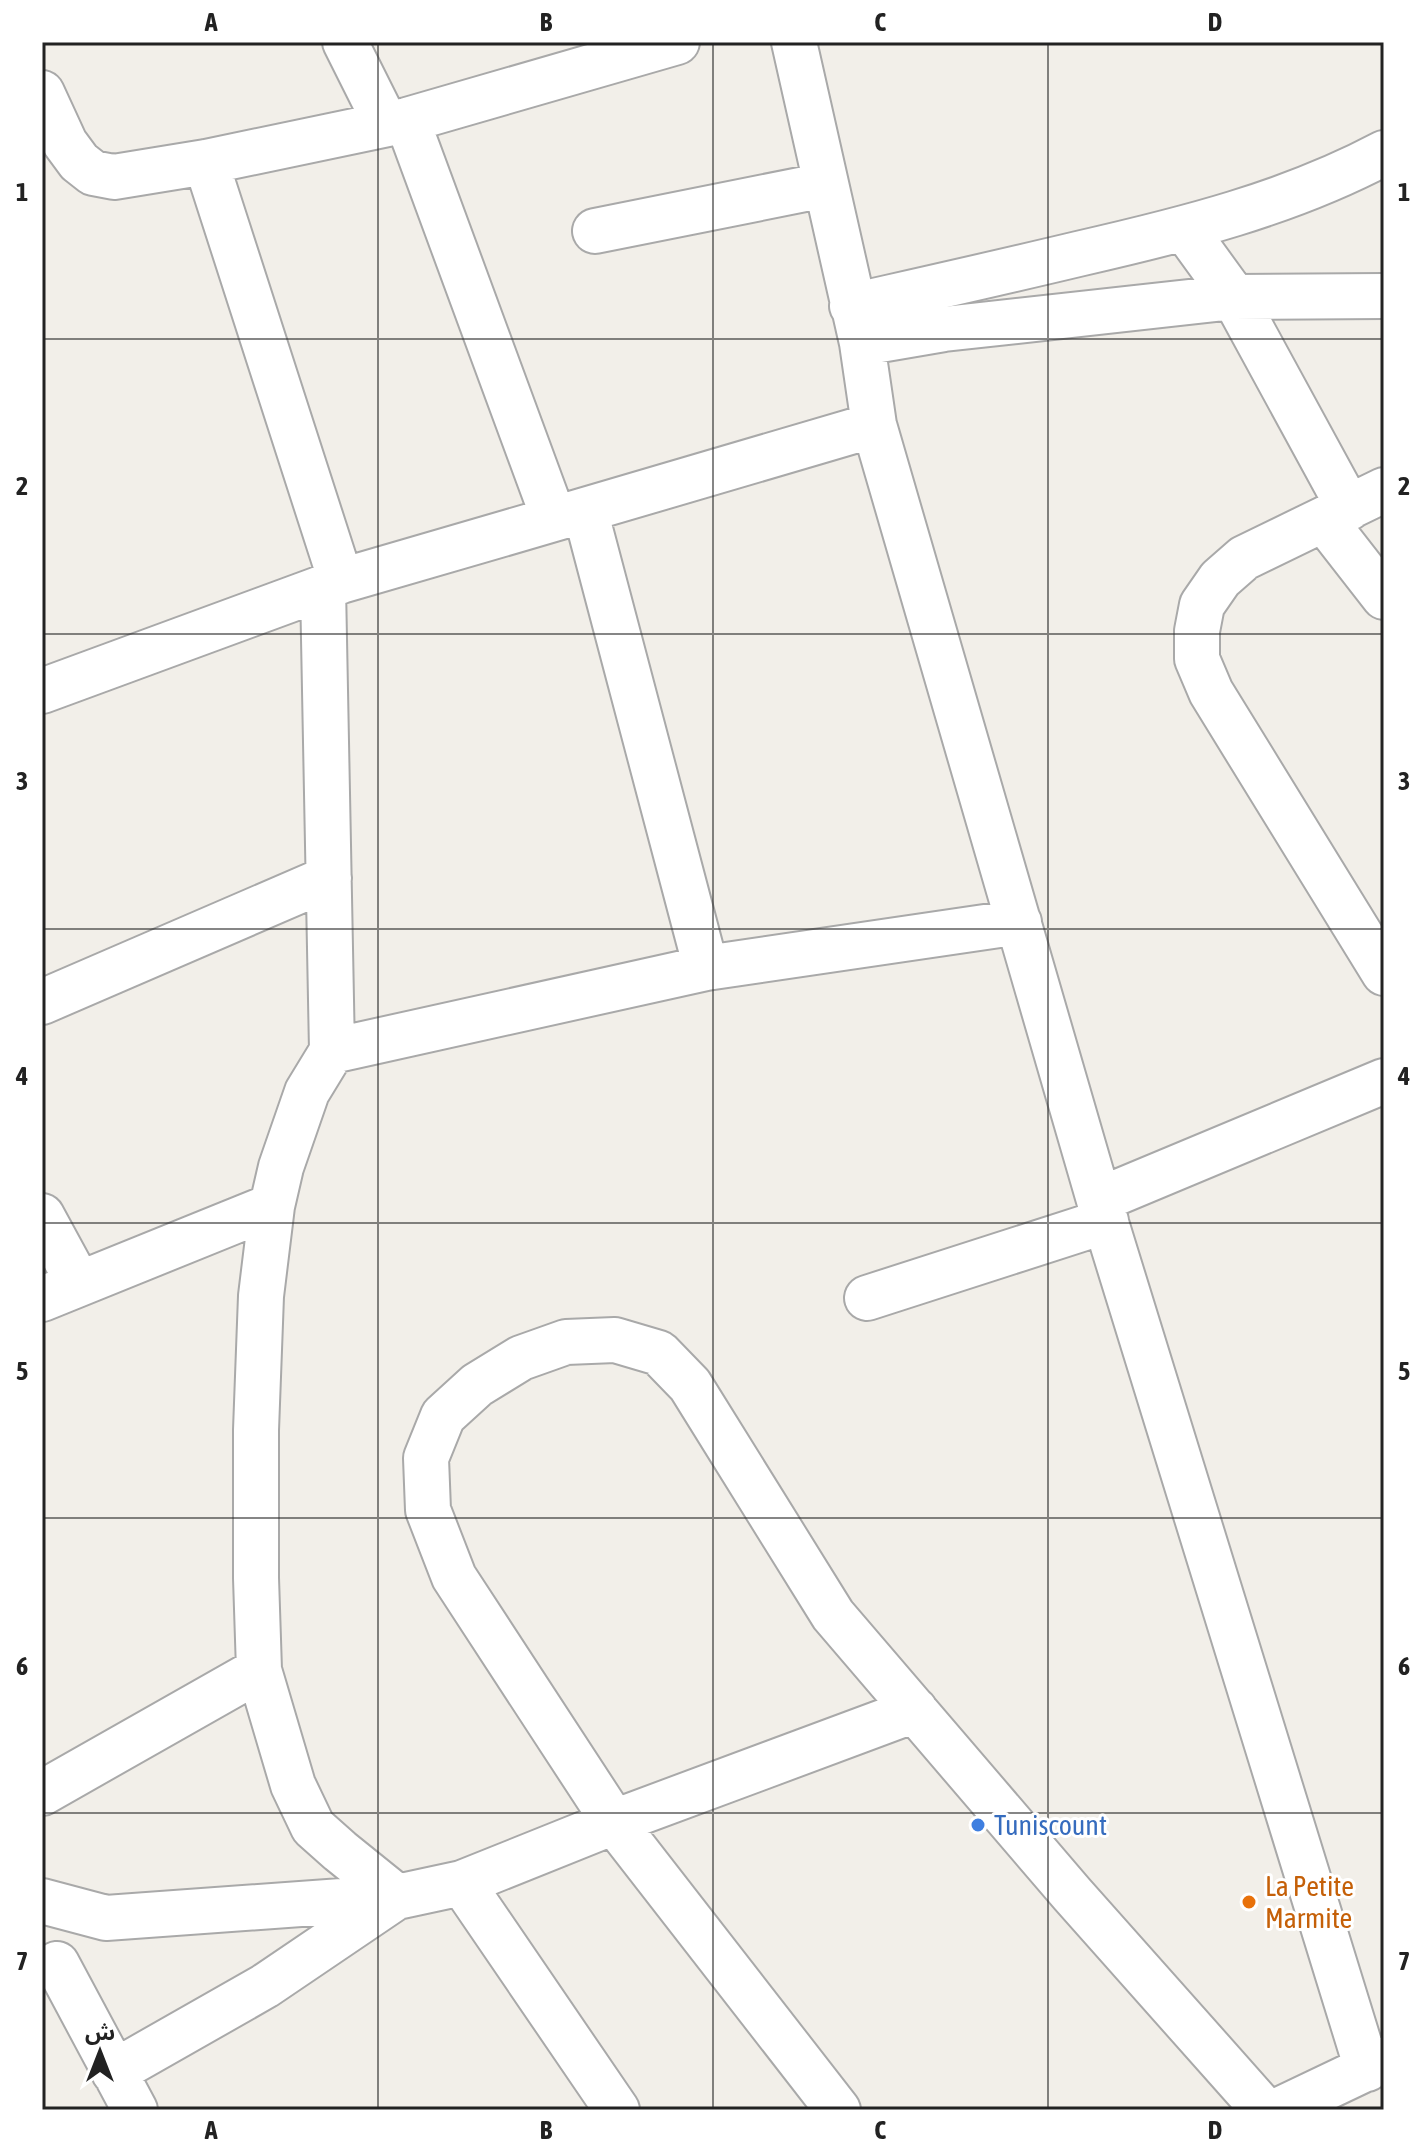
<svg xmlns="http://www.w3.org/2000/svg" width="1426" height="2152" viewBox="0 0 1426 2152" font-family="'Asap Condensed','Noto Sans Arabic',sans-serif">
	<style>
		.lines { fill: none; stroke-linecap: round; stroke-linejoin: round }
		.minor-casing { stroke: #a9a9a9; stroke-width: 48 }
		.minor { stroke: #fff; stroke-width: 44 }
		.grid { fill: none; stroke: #222; stroke-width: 2; stroke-opacity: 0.55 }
		.shop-dot { fill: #3f7fe0; stroke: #fff; stroke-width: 3 }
		.food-dot { fill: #e8710a; stroke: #fff; stroke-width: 3 }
		.labels { text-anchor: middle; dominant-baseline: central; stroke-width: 6; stroke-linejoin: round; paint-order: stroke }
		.shop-label { font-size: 28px; fill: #366cbe; stroke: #fff; text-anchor: start }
		.food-label { font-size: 28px; fill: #c56008; stroke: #fff; text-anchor: start }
		.neatline { fill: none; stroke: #222; stroke-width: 3 }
		.grid-label { font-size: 26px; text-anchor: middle; font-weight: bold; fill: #222 }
	</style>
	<rect width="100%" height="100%" fill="#f2efe9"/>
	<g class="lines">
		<g class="minor-casing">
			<path id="minor" d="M 345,42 L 386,124
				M 794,42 L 862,343 L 874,425 L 1099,1200 L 1367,2069
				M 42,93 L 65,143 L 79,162 L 93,173 L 114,177 L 206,162 L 407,120 L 677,42
				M 407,120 L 554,519 L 874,425
				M 206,162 L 341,581
				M 1184,228 L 1234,297 L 1349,508
				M 595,231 L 825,185
				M 852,306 C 927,289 1003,272 1078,254 C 1183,230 1288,204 1384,153
				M 862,343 L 944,329 L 1234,297 L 1384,296
				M 1384,490 L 1244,558 L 1220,579 L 1202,605 L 1197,631 L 1197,659 L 1211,692 L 1384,973
				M 585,510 L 706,968
				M 1324,520 L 1384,597
				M 323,587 L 332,1051 L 307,1092 L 281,1167 L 272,1206 L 261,1296 L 256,1430 L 256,1578 L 259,1670 L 293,1785 L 313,1827 L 340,1851 L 397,1897
				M 42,691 L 341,581 L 554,519
				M 42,1002 L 329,878
				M 332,1051 L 706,968 L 1019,922
				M 1099,1200 L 1384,1081
				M 42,1216 L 79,1284
				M 867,1298 L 1106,1221
				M 42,1299 L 272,1206
				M 42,1793 L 259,1670
				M 462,1883 L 617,2110
				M 42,1901 L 106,1918 L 397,1897 L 462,1883 L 614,1822 L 915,1710
				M 57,1964 L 135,2110
				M 114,2072 L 265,1986 L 395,1898
				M 838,2110 L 614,1822 L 454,1577 L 428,1510 L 426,1458 L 443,1416 L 477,1385 L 521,1358 L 566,1342 L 615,1340 L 659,1353 L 690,1385 L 833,1615 L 1072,1894 L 1264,2110
				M 1279,2110 L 1384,2060"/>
		</g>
		<use href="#minor" class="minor"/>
	</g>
	<path class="grid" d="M 378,42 L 378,2110M 713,42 L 713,2110M 1048,42 L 1048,2110M 42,339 L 1384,339M 42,634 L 1384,634M 42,929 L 1384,929M 42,1223 L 1384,1223M 42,1518 L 1384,1518M 42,1813 L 1384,1813"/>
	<circle class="shop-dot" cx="978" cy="1825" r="8"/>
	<circle class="food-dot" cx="1249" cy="1902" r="8"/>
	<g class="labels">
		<g class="shop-label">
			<text x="994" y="1825">Tuniscount</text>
		</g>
		<g class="food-label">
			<text x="1265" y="1886">La Petite<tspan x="1265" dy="32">Marmite</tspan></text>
		</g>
	</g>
	<rect width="1426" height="2152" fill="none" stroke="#ffffff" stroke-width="88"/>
	<g transform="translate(100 2052)" stroke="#ffffff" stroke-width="6" paint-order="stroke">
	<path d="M0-6L14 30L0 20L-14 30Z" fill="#222222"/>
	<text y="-12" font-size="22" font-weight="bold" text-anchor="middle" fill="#222222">ش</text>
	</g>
	<rect x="44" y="44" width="1338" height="2064" class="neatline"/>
	<g class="grid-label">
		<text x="211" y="31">A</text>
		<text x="546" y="31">B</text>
		<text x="880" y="31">C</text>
		<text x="1215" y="31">D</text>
		<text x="22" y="201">1</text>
		<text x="1404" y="201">1</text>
		<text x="22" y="495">2</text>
		<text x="1404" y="495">2</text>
		<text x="22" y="790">3</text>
		<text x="1404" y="790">3</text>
		<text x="22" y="1085">4</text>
		<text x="1404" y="1085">4</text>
		<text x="22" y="1380">5</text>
		<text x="1404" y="1380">5</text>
		<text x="22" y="1675">6</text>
		<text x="1404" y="1675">6</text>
		<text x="22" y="1970">7</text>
		<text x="1404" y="1970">7</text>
		<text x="211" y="2139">A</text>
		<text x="546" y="2139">B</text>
		<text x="880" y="2139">C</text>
		<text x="1215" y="2139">D</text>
	</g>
</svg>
